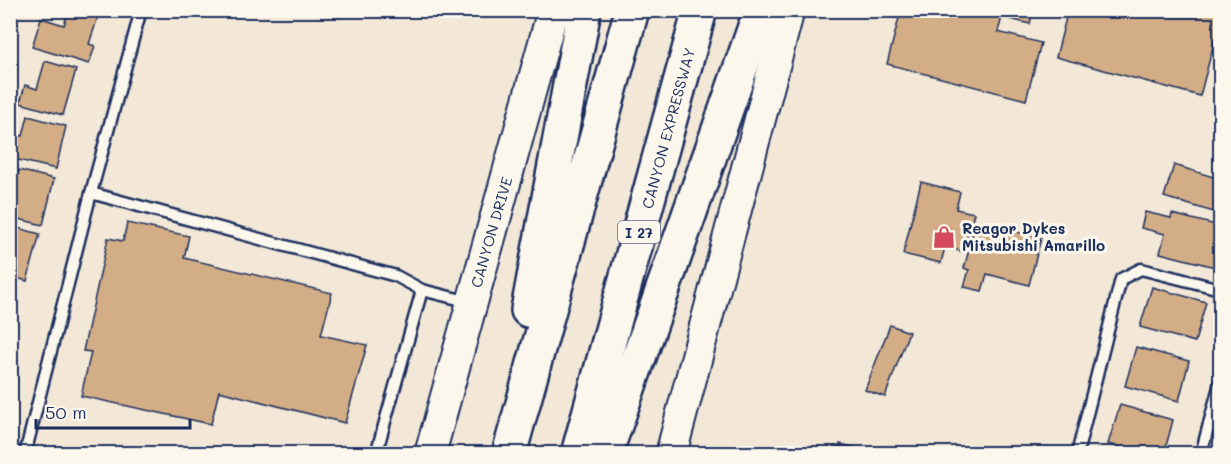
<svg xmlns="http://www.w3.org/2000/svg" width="1231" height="464" viewBox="0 0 1231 464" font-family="Mali,sans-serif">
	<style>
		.building { fill: #d3ad85; stroke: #1b2f5e; stroke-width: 1.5 }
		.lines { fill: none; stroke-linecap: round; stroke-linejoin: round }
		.service-casing { stroke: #1b2f5e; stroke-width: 15 }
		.secondary-casing { stroke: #1b2f5e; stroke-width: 34 }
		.motorway-casing { stroke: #1b2f5e; stroke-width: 38 }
		.service { stroke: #fbf7ec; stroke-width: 10 }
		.secondary { stroke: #fbf7ec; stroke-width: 30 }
		.motorway { stroke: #fbf7ec; stroke-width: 33 }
		.labels { text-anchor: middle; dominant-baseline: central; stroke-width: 6; stroke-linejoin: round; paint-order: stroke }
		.shield { fill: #fbf7ec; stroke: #5e6b89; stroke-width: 1.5 }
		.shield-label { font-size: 14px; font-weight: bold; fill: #1b2f5e }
		.street-label { font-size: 15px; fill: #1b2f5e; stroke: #fbf7ec }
		.poi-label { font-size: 15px; font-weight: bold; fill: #1b2f5e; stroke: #fbf7ec; text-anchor: start }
	</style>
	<rect width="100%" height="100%" fill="#f3e8d7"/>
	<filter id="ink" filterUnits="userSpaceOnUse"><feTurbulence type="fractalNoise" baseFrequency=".0167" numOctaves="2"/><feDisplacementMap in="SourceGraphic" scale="12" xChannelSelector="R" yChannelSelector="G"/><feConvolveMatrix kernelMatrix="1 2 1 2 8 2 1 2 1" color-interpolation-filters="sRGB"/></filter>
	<g filter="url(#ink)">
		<path class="building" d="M 69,10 L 78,10 L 98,17 L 89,44 L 95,46 L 89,64 L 32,47 L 41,18 L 64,25 Z
			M 901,10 L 1033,10 L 1030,24 L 1002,17 L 998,32 L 1041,43 L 1026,100 L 887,64 Z
			M 1068,10 L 1220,10 L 1220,20 L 1200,96 L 1056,57 Z
			M 45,61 L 76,70 L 63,115 L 20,103 L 25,85 L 37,89 Z
			M 28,116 L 66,126 L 56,169 L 10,158 L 11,133 L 23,136 Z
			M 1174,165 L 1220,179 L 1220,214 L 1164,197 Z
			M 19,170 L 54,179 L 43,225 L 10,217 L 10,193 L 13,193 Z
			M 921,182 L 960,192 L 956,209 L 974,213 L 971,225 L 976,226 L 977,222 L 1041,238 L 1029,285 L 987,274 L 982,291 L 964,287 L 969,270 L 964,268 L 973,235 L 968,234 L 964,252 L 945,247 L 941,263 L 903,254 Z
			M 1145,212 L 1171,218 L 1172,214 L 1220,226 L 1220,248 L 1215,267 L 1160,253 L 1165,234 L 1141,228 Z
			M 127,223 L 189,236 L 184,258 L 332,293 L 321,335 L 367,345 L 345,423 L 219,391 L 211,424 L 81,396 L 91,352 L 83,351 L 108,238 L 123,241 Z
			M 10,226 L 40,234 L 27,281 L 10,276 Z
			M 10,285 L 16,286 L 10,307 Z
			M 1152,287 L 1206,302 L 1195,342 L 1140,327 Z
			M 890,325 L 909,332 L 885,397 L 865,390 Z
			M 1136,347 L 1189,361 L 1179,401 L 1125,386 Z
			M 1120,405 L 1173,420 L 1164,454 L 1141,454 L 1108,444 Z
			M 840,444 L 881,454 L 838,454 Z"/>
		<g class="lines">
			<g class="service-casing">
				<path id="service" d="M 91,193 L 396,276 L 422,290
					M 25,454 L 91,193 L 141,10
					M 376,454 L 422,290 L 470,302
					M 1077,454 L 1121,279 L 1141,269 L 1220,289
					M 1201,454 L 1220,383"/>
			</g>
			<g class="secondary-casing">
				<path id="secondary" d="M 430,454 L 553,10
					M 671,454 L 789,10"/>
			</g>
			<g class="motorway-casing">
				<path id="motorway" d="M 528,310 L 584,10
					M 509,454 L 632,10
					M 578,454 L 700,10
					M 605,454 L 761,10"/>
			</g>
			<use href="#service" class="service"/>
			<use href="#secondary" class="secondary"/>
			<use href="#motorway" class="motorway"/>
		</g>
	</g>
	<defs>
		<g id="shop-bare" transform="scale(1.8)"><path d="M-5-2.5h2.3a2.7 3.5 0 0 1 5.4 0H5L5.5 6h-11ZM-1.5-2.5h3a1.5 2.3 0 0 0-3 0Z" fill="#d1495b" stroke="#fbf7ec" stroke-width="2.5" paint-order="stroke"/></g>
	</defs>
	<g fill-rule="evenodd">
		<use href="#shop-bare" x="944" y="237"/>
	</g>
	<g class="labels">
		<rect class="shield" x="618" y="221" width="42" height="22" rx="4.5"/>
		<g class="shield-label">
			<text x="639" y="232">I 27</text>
		</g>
		<g class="street-label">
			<text transform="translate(668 128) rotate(-75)">CANYON EXPRESSWAY</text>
			<text transform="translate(491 232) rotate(-74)">CANYON DRIVE</text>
		</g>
		<g class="poi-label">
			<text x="962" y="228">Reagor Dykes<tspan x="962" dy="17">Mitsubishi Amarillo</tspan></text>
		</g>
	</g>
	<rect width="1231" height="464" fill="none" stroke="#fbf7ec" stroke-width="36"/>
	<rect x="18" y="18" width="1195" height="428" fill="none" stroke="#1b2f5e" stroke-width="2" filter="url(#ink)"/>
	<path d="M36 419v9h154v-9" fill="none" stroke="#1b2f5e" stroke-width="3"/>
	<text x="45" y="419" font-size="18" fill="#1b2f5e" stroke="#fbf7ec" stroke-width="4.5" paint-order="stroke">50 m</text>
</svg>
